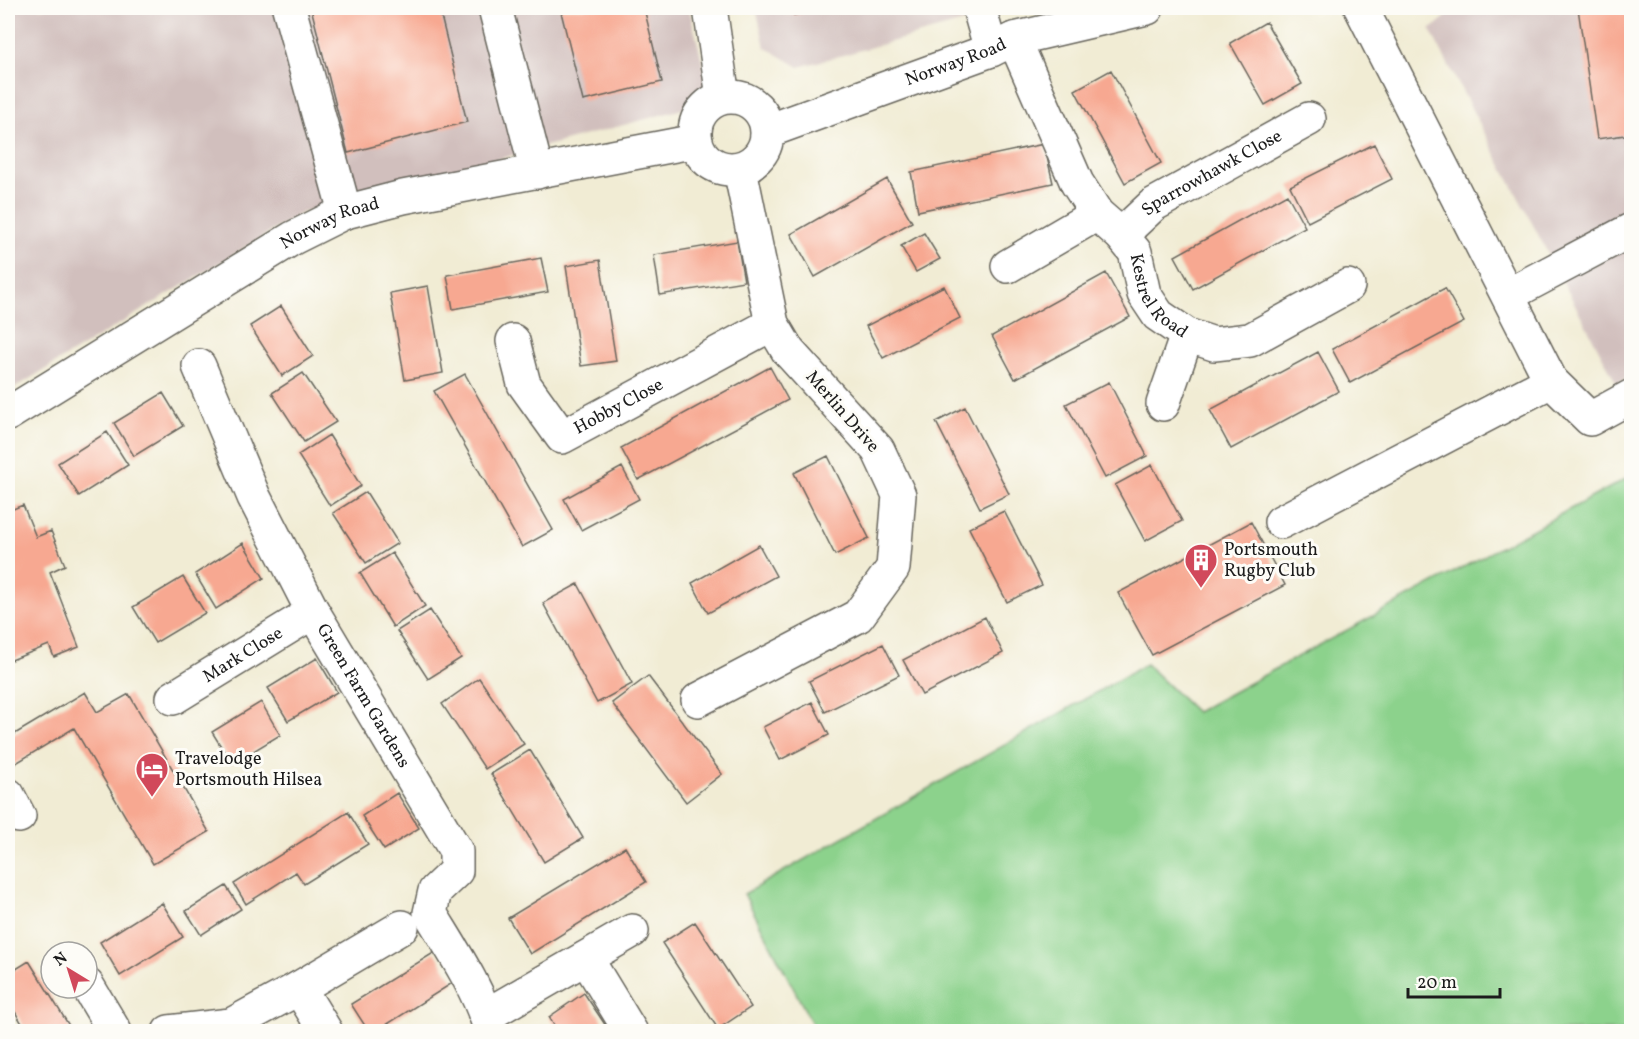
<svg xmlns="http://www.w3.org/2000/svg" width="1639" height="1039" viewBox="0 0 1639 1039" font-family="Vollkorn,serif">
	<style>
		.industrial { fill: #d1bfbd }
		.green { fill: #8cd28c; stroke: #547754; stroke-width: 1.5 }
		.building { fill: #f7a891 }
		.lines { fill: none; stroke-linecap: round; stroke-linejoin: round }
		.minor-casing { stroke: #67655c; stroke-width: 36 }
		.minor { stroke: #fff; stroke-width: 33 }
		.labels { text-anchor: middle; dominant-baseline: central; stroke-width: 6; stroke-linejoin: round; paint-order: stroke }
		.street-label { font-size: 18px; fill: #1c1c1c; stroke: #fdfcf7 }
		.poi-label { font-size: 18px; fill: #1c1c1c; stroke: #fdfcf7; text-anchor: start }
	</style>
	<rect width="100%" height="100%" fill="#fdfcf7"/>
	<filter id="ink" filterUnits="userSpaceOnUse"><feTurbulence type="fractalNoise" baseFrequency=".0167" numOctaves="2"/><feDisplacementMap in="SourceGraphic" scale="12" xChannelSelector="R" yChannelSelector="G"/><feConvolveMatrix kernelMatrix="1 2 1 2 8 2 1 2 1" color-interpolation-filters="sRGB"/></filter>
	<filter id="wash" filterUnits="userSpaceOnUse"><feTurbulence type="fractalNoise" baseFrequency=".008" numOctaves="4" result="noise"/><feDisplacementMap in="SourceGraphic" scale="24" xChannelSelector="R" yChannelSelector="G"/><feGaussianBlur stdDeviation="1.35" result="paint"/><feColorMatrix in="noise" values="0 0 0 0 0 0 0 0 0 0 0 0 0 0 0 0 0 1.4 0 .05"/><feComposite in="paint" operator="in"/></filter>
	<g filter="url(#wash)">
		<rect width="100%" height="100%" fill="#f1ecd4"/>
		<path class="industrial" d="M 8,8 L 689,8 L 712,101 L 303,212 L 8,392 Z
			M 756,8 L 1015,8 L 799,67 L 765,47 Z
			M 1493,8 L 1631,8 L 1631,376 L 1617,384 L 1430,30 L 1448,15 Z"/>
		<path class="green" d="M 1631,476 L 1631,1031 L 816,1031 L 744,894 L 1146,664 L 1196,712 Z"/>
		<g id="blocks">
			<path class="building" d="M 311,8 L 439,8 L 467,122 L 348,153 Z
				M 560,8 L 644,8 L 662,82 L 583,101 Z
				M 792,8 L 822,8 L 794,15 Z
				M 1578,8 L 1632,8 L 1632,134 L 1597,139 Z
				M 1266,22 L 1302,84 L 1265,105 L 1230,43 Z
				M 1111,70 L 1161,163 L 1125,183 L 1075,90 Z
				M 1044,144 L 1053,183 L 918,211 L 911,172 Z
				M 1374,144 L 1392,179 L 1308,222 L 1290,186 Z
				M 887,179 L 912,222 L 815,277 L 791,234 Z
				M 1287,194 L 1305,227 L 1193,289 L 1175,256 Z
				M 924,233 L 940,259 L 916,272 L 901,246 Z
				M 737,241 L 744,281 L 660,295 L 654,255 Z
				M 541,258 L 548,292 L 453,309 L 447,275 Z
				M 600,260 L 616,361 L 581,366 L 566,266 Z
				M 1106,273 L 1130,317 L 1015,379 L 992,336 Z
				M 428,286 L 443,373 L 405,380 L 390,293 Z
				M 944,286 L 960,318 L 883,358 L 866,326 Z
				M 1445,288 L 1464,322 L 1350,383 L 1332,349 Z
				M 281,306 L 313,356 L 282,376 L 250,326 Z
				M 1318,352 L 1339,391 L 1231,449 L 1210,410 Z
				M 770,367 L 788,400 L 638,480 L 621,448 Z
				M 303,373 L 336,422 L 304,442 L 272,393 Z
				M 465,374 L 553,530 L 522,547 L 434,391 Z
				M 1109,382 L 1147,456 L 1105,478 L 1066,404 Z
				M 163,393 L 183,426 L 134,456 L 114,423 Z
				M 965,407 L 1009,494 L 980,508 L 936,422 Z
				M 107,432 L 128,465 L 79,496 L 58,463 Z
				M 329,435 L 361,486 L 330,506 L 298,455 Z
				M 828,456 L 869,538 L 835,555 L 794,473 Z
				M 1152,465 L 1182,521 L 1145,541 L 1115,485 Z
				M 622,467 L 639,499 L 581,530 L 564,499 Z
				M 366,492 L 398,543 L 366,563 L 333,513 Z
				M 23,505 L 36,537 L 51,531 L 65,565 L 50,572 L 79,647 L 54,657 L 49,645 L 9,661 L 8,657 L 8,511 Z
				M 1004,511 L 1042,585 L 1007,602 L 969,528 Z
				M 1251,522 L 1285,585 L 1152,655 L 1118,593 Z
				M 243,543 L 264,578 L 216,609 L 195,574 Z
				M 759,545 L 776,576 L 708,613 L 692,583 Z
				M 392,553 L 425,606 L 393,627 L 360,573 Z
				M 183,577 L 205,613 L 155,643 L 133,607 Z
				M 578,584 L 632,684 L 597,703 L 543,603 Z
				M 430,610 L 461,658 L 428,679 L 397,631 Z
				M 985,617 L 1003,653 L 922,695 L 903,660 Z
				M 883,644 L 899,675 L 825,712 L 809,681 Z
				M 317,658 L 337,692 L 288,721 L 268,688 Z
				M 648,676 L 722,774 L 686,802 L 612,703 Z
				M 479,678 L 524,744 L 485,769 L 442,704 Z
				M 85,692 L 97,712 L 129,694 L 209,832 L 153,864 L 74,728 L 13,765 L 8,756 L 8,738 Z
				M 261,702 L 280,735 L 232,764 L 212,732 Z
				M 812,702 L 829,735 L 780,760 L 763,727 Z
				M 530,750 L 583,838 L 544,862 L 491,774 Z
				M 397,793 L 419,828 L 384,850 L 362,816 Z
				M 348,812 L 368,844 L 304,884 L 296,872 L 246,904 L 234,884 Z
				M 625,847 L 646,882 L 530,954 L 508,918 Z
				M 226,886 L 241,909 L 201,935 L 186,911 Z
				M 162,903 L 183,937 L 120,976 L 100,942 Z
				M 695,922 L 751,1007 L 718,1029 L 662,943 Z
				M 435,952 L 454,982 L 375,1032 L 369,1032 L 351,1004 Z
				M 29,961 L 73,1032 L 27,1032 L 8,1000 L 8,974 Z
				M 584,993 L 610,1032 L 558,1032 L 549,1017 Z"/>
		</g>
	</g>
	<g filter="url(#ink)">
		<use href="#blocks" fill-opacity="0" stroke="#67655c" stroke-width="1.5"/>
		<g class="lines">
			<g class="minor-casing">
				<g id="minor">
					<path d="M 289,8 L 345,212"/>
					<path d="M 495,8 L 537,172"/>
					<path d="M 710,8 L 723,97"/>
					<path d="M 979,8 L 991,50"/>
					<path d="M 1361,8 L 1551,381 L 1590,419 L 1632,396"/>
					<path id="s1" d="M 1014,39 L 1077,183 L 1097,214 L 1121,235 L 1135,252 L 1144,294 L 1158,315 L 1187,335 L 1214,344 L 1250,340 L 1348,286"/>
					<circle cx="731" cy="133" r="36"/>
					<path id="s2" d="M 768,131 L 991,50 L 1014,39 L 1147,8"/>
					<path id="s3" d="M 1121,235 L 1153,205 L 1309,119"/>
					<path d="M 1008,266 L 1097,214"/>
					<path d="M 1508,295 L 1629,231"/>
					<path id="s4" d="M 513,341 L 524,384 L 562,437 L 772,324"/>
					<path id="s5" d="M 199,366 L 254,497 L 313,612 L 456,851 L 456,871 L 435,891 L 430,913 C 453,951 479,989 491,1032"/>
					<path d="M 1163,404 L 1187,335"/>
					<path id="s6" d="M 8,414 L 293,238 L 345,212 L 403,197 L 696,141"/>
					<path d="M 1281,522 L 1551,381"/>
					<path id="s7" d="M 173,698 L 313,612"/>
					<path d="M 698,700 L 858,616 L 893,568 L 899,495 L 878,450 L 788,351 L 772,324 L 740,169"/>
					<path d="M 8,795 L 19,816"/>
					<path d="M 586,958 L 631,1032"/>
					<path d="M 87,985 L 115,1032"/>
					<path d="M 487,1015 L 632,931"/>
					<path d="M 169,1032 L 231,1025 L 299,988"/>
					<path d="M 326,1032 L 299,988 L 402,927"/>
				</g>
			</g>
			<use href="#minor" class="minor"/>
		</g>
	</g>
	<defs>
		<g id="building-pin" transform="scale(1.725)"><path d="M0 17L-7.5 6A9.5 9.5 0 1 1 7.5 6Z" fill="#d1495b" stroke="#fdfcf7"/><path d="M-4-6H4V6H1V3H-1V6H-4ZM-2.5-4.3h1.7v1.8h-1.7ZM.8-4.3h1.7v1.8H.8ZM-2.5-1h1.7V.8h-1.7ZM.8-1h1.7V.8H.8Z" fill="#fff"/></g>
		<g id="hotel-pin" transform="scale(1.725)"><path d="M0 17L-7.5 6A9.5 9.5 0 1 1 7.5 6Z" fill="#d1495b" stroke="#fdfcf7"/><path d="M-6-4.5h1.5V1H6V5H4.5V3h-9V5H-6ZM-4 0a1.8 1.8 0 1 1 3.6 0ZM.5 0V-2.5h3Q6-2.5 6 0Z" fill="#fff"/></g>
	</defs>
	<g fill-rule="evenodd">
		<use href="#building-pin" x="1201" y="560"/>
		<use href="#hotel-pin" x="152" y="769"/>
	</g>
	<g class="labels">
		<g class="street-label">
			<text stroke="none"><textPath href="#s2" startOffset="200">Norway Road</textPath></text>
			<text stroke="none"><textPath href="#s3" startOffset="111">Sparrowhawk Close</textPath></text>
			<text stroke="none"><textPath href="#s6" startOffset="375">Norway Road</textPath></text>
			<text stroke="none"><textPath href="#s1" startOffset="300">Kestrel Road</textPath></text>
			<text stroke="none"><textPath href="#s4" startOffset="174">Hobby Close</textPath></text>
			<text transform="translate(842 412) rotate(49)">Merlin Drive</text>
			<text stroke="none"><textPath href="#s7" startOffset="82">Mark Close</textPath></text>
			<text stroke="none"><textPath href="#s5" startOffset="369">Green Farm Gardens</textPath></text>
		</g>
		<g class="poi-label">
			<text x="1224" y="550">Portsmouth<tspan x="1224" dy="21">Rugby Club</tspan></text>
			<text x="175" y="759">Travelodge<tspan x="175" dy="21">Portsmouth Hilsea</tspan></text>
		</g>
	</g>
	<rect width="1639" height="1039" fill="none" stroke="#fdfcf7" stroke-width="30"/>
	<g transform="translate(69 970) rotate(322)"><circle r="28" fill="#fdfcf7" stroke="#a3a29f" stroke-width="1.5"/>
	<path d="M0-4.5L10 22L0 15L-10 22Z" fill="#d1495b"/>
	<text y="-9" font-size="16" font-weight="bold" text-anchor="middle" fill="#1c1c1c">N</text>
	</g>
	<path d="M1408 988v9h92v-9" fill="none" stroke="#1c1c1c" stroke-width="3"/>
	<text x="1417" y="988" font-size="18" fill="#1c1c1c" stroke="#fdfcf7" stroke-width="4.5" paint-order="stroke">20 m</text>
</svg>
